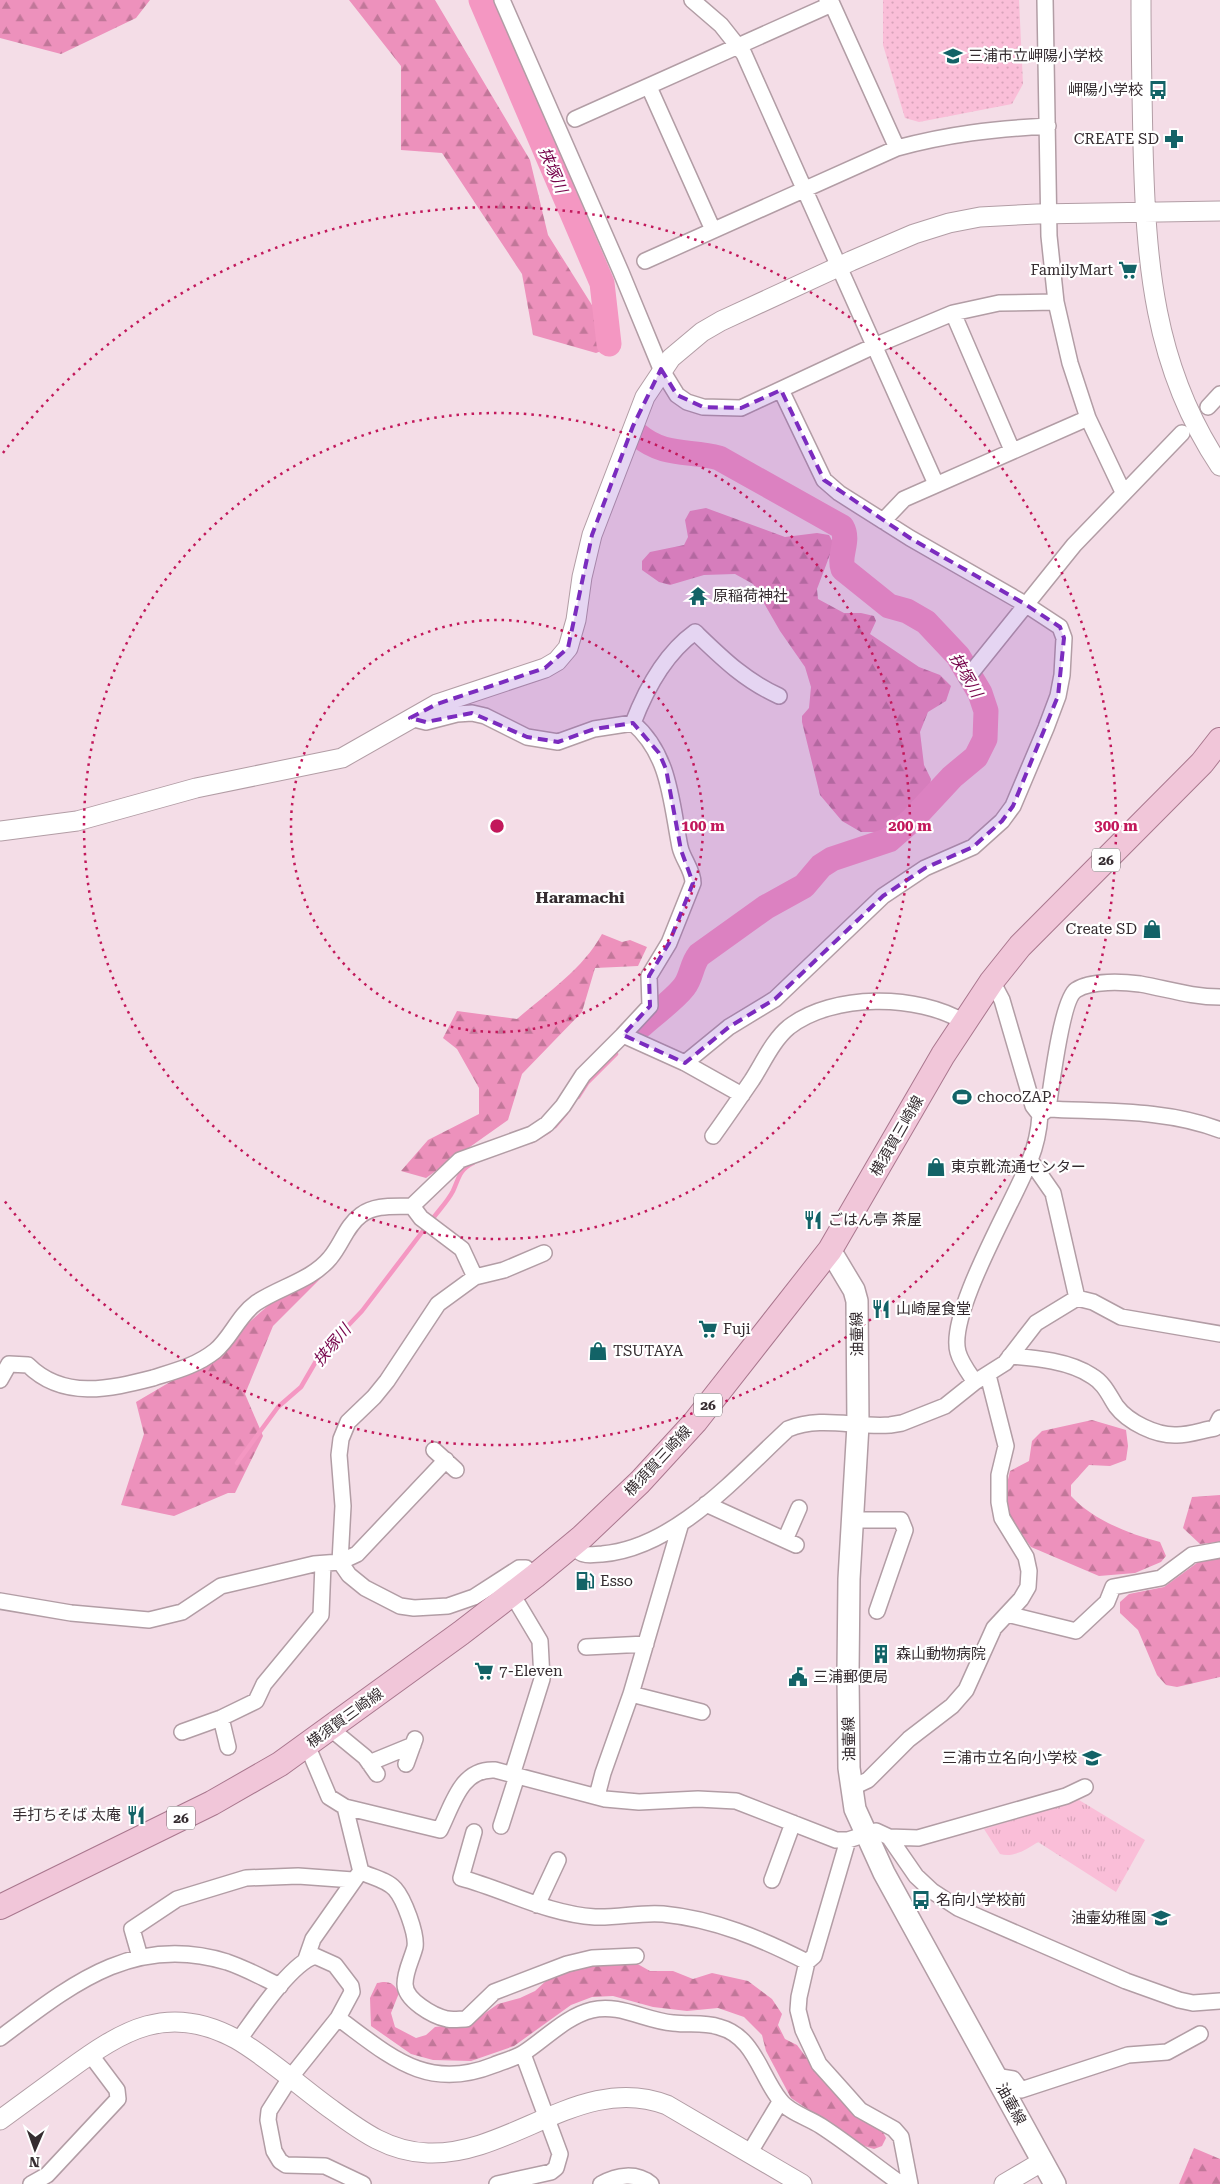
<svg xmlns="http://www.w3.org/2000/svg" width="1220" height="2184" viewBox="0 0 1220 2184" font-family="'Roboto Serif','Noto Sans JP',serif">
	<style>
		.grass { fill: url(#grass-tufts) }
		.forest { fill: url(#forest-firs) }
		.park { fill: url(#park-dots) }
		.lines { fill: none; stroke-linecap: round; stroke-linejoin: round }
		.stream { stroke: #f497c2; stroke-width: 4.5 }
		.river { stroke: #f497c2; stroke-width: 25 }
		.minor-casing { stroke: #b29da5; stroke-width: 18 }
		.tertiary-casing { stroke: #b29da5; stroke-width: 21 }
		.secondary-casing { stroke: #b29da5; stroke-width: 24 }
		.primary-casing { stroke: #a9778e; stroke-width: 26 }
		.minor { stroke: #fff; stroke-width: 15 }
		.tertiary { stroke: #fff; stroke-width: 19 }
		.secondary { stroke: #fff; stroke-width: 21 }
		.primary { stroke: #f1c6d9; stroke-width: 24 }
		.marked { fill: #7b2cbf; fill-opacity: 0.2; stroke: #7b2cbf; stroke-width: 4; stroke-dasharray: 10 6; stroke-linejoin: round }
		.ring { fill: none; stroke: #c2185b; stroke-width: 2.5; stroke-dasharray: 2.5 5 }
		.labels { text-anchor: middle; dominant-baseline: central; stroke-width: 4.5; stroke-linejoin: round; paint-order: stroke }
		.shield { fill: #fff; stroke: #726b6e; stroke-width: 1 }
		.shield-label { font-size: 14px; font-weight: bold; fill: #352c30 }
		.poi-label { font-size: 15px; fill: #352c30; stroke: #fff; text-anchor: start }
		.street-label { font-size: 15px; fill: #352c30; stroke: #fff }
		.water-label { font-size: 16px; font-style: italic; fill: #76044b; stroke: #fff }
		.neighbourhood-label { font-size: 16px; font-weight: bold; fill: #352c30; stroke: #fff }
		.centre { fill: #c2185b; stroke: #fff; stroke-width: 2.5 }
		.ring-label { font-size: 15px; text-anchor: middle; font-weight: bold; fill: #c2185b; stroke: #fff; stroke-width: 4.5; stroke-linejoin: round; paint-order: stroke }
	</style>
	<defs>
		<pattern id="grass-tufts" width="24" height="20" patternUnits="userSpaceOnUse" patternTransform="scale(1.25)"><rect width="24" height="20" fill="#fabed8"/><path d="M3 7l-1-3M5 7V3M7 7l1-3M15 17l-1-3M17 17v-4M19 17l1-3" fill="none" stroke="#d7a3ba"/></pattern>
		<pattern id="forest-firs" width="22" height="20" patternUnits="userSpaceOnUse" patternTransform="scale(1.25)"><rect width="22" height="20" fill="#ed91bc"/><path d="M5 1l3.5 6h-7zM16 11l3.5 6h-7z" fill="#c17799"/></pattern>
		<pattern id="park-dots" width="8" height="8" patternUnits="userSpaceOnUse" patternTransform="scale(1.25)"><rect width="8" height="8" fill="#fabed8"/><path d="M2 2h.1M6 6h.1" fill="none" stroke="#d7a3ba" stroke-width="1.8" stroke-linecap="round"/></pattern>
	</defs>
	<rect width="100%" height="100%" fill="#f4dde7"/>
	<path class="grass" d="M 1079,1800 L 1145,1840 L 1116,1892 L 1038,1842 C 1027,1849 1014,1858 1000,1854 L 984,1829 Z"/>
	<path class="forest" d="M 0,0 L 150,0 L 136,18 L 61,54 L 0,38 Z
		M 349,0 L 435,0 L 530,160 L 548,235 L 617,345 L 596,353 L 533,335 L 522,274 L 442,153 L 401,150 L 401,66 Z
		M 706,508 L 785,537 L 817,533 L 829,535 L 834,544 L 817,589 L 818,599 L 844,613 L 861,613 L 874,616 L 876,621 L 870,634 L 919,667 L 940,675 L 951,686 L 946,701 L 928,712 L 920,732 L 924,765 L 931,779 L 930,787 L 920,804 L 884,832 L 861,832 L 842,821 L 820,795 L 802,722 L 802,716 L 809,708 L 811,687 L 805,667 L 780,631 L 753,584 L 735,574 L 704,575 L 670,585 L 659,582 L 642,570 L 642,561 L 650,552 L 684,545 L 688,537 L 685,520 L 690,511 Z
		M 602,934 L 622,942 L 630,940 L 647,947 L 638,966 L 595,968 L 582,1012 L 522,1074 L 508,1120 L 426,1178 L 401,1171 L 428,1140 L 479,1114 L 479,1088 L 457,1049 L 443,1038 L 457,1011 L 517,1019 C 547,993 583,969 602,934 Z
		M 336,1263 L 273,1326 L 245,1394 L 263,1436 L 235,1493 L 228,1493 L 174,1516 L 121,1505 L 144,1434 L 136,1402 L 204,1362 L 288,1288 Z
		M 1092,1420 L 1126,1430 L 1128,1446 L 1126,1460 L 1110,1466 L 1089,1465 L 1071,1485 L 1071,1496 C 1093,1520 1129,1534 1160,1542 L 1166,1556 L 1161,1562 L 1135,1573 L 1099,1576 L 1031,1547 L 1010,1519 L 1004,1497 L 1010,1471 L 1029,1461 L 1032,1441 L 1042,1431 Z
		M 1220,1495 L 1220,1542 L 1200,1544 L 1183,1528 L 1192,1497 Z
		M 1220,1557 L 1220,1677 L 1177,1687 L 1166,1685 L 1157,1675 L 1138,1630 L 1120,1613 L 1120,1602 L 1129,1594 L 1164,1587 L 1201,1560 Z
		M 634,1962 L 650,1971 L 673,1971 L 693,1979 L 712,1973 L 748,1981 L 772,1999 L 782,2014 L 778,2025 L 785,2039 L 797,2045 L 829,2088 L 856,2115 L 882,2130 L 886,2138 L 882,2146 L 874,2149 L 861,2145 L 791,2098 L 766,2051 L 762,2035 L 744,2017 L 718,2008 L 687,2011 L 653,2007 L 613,1996 L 592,1997 L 571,2005 L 514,2046 L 471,2061 L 433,2060 L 411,2054 L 371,2026 L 370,1998 L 377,1983 C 389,1980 394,1983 399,1993 L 391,2013 L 395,2027 L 416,2038 L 426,2035 L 435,2027 L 471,2023 L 498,2004 L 520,1998 L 535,1991 L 548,1979 L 565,1970 L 596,1964 Z
		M 1194,2148 L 1220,2159 L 1220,2184 L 1179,2184 Z"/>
	<path class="park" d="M 883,0 L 1019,0 L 1023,84 L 1012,104 L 919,122 L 905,118 L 883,45 Z"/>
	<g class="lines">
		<path class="stream" d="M 578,1097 L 587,1083 L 616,1054
			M 555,1126 L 566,1113
			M 532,1141 L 549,1131
			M 431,1221 C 438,1211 448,1201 453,1191 C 459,1178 459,1170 473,1163
			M 237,1463 L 278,1407 L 301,1387 L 319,1356 L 362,1311 L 426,1227"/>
		<path class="river" d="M 481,0 L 602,283 L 609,344
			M 638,435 C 664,457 689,450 719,458 L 842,527 C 850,541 838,555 843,569 L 889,606 L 907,611 L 926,622 L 958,656 L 980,693 L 986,711 L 985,739 L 976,757 L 952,777 L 912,820 L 889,840 L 832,859 L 821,866 L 804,886 L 766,907 L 699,955 C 691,965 692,977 684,987 C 673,1001 655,1013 642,1025"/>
		<g class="minor-casing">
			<path id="minor" d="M 502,0 L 621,272 L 661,369 L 677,395 L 687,402 L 703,407 L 741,408 L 874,346 L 953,313 L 999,303 L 1056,302
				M 692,0 L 721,25 L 744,54 L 936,484
				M 827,0 L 832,4 L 897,148 C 949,134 993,129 1048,126
				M 1045,0 L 1049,236 L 1056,302 L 1070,363 L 1088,418 L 1123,492
				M 649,87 L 713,230
				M 575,119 L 832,4
				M 645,261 L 897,148
				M 953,313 L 1012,450
				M 1208,407 L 1220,394
				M 883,521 L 904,499 L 1088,418
				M 967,678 L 1074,545 L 1182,433
				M 410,718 L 426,722 L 457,714 L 472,713 L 485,716 L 527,737 L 558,742 L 594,729 L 633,723 C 670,755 671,802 680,847 C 683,860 693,870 693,883 L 669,943 L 649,976 L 650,1006 L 623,1035
				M 633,723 C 646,689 666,653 695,632 C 722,658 744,680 779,696
				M 685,1063 L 729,1027 L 775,999 L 883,896 L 925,868 L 973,847 L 1002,821 L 1013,806 L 1046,728 L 1058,696 L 1062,675 L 1064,638 L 1060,627 L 1025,604 L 910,538 L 839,493 L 824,480 L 781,390
				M 1048,1109 C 1104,1112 1167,1109 1220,1130
				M 1040,1115 L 1048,1109 C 1051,1088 1062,999 1076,990 C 1091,980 1124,982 1140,984 C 1168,989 1192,997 1220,997
				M 713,1136 C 726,1118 739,1099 752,1080 C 763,1063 773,1040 789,1027 C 833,993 918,994 964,1022
				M 1030,1160 L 1053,1193 L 1077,1298
				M 412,1206 L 421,1218 L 462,1249 L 475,1277
				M 1010,1356 C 1036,1358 1070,1361 1092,1376 C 1104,1383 1109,1395 1116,1406 C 1128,1422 1156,1436 1177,1435 C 1189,1435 1203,1430 1215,1428 L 1220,1418
				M 0,1380 L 9,1364 L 28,1365 C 63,1400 110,1389 153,1378 C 175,1371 196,1366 215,1351 C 231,1338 238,1316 256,1303 C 280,1287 312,1280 330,1258 C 342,1244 346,1226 361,1215 C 376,1204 395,1207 412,1206 L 460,1160 L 532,1134 L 547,1124 L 563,1106 L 583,1075 L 623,1035 L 685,1063 L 742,1095
				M 975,1382 C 969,1373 961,1363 958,1352 C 947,1313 1015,1200 1030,1160 C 1036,1145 1039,1130 1040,1115 L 1033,1106 L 1002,1000 L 992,981
				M 434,1450 L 456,1470
				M 706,1504 L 796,1545
				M 852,1520 L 901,1520 L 905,1530 L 877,1611
				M 785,1540 L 799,1508
				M 571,1546 C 575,1548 579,1553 584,1554 C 589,1556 597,1554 602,1554 C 675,1548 737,1476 788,1429 C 821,1415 856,1428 890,1425 L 902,1423 L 945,1406 L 975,1382 L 1005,1363 L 1036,1323 L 1077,1298 L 1093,1302 L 1121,1317 L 1220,1334
				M 535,1576 L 526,1568 L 519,1568 L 474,1597 L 448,1606 L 414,1608 L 400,1606 L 365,1588 L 349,1575 L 340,1562 L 343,1506 L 339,1455 L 341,1439 L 348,1422 L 374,1397 L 387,1381 L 438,1304 L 475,1277 L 504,1270 L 544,1253
				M 0,1601 L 71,1613 L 149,1620 L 182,1612 L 221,1586 L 314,1564 L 340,1562 L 357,1554 L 446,1460
				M 1007,1614 L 1076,1631 L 1107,1602 L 1113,1587 L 1161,1578 L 1192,1555 L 1220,1550
				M 586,1647 L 646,1644
				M 631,1694 L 702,1712
				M 221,1718 L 228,1747
				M 331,1729 L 365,1757 L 377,1774
				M 182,1732 L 221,1718 L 256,1701 L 264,1684 L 321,1615 L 323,1564
				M 307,1745 L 329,1797 L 345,1807
				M 369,1763 L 413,1745
				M 406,1764 L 415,1739
				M 512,1775 L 542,1679 L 540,1641 L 512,1594
				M 851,1788 L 868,1780 L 909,1739 L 952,1706 L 966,1690 L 994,1628 L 1021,1599 L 1028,1587 L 1029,1571 L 1026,1557 L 1002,1518 L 999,1502 L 999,1475 L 1006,1446 L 988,1375
				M 597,1796 L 603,1773 L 631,1694 L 681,1523
				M 501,1826 L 517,1776
				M 474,1832 L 461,1878 C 506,1890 547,1914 595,1917 C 618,1918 640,1912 663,1914 C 715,1919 762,1939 807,1962
				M 889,1837 L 918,1838 L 1066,1796 L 1085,1787
				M 848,1840 L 814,1956 L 807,1962 L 799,1997 L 798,2010 L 803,2030 L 819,2064 L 845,2093 L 860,2110 L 894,2129 L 901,2137 L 910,2184
				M 772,1880 L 793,1823
				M 537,1905 L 558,1860
				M 636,1956 L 592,1958 L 567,1964 L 494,1992 L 466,2019 C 460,2019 453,2020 447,2019 C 433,2016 405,2000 405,1984 C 405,1971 412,1959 415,1947 C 417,1934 404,1899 395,1889 C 387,1880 372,1877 361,1872 L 345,1807 L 440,1830 C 453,1804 461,1768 495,1770 L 605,1799 L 639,1802 L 698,1799 L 736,1801 L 836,1840 L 848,1840 L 876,1831 L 889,1837 L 916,1876 L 932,1891 L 958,1908 L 1126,1981 L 1179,2000 L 1193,2003 L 1220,2001
				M 140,1957 L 132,1929 L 177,1899 L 246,1878 L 298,1876 L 353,1880
				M 306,1959 L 313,1939 L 358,1875
				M 338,2018 C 390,2056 426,2092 494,2065 C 504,2061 516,2058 525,2052 C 546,2038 567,2016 592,2010 C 619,2003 646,2021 673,2023 C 689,2025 704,2022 719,2027 C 754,2036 760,2075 780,2100 C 788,2112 809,2118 821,2126 C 849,2144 874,2165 901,2184
				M 0,2038 C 71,1985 133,1933 227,1962 C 245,1968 263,1978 280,1986
				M 238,2041 C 255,2018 290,1964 315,1956 L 335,1965 L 351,1986 L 352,1992 L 338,2018 L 290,2078 L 269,2111 L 268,2120 L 274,2151 L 280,2161 L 286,2165 L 325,2166 L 363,2184
				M 995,2076 L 1013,2079 L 1021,2090 L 1128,2055 L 1167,2052 L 1200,2034
				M 750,2152 L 780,2102
				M 31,2184 L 47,2175 L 118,2099 L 117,2090 L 90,2054
				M 497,2184 L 551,2172 L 556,2168 L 560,2154 L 523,2054
				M 601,2184 C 617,2175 636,2172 651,2184"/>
		</g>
		<g class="tertiary-casing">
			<path id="tertiary" d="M 1141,0 C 1141,48 1142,96 1143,145 C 1146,261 1153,366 1220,466
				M 0,831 L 77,821 L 196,788 L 342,758 L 437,704 L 545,668 L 557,661 L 568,648 L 576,620 L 582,577 L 592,535 L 645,397 L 671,358 L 702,332 L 721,321 L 851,261 L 914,234 L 949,223 L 980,217 L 1037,214 L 1220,211
				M 0,2120 C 22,2104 45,2087 67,2071 C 123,2030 168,2002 236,2039 C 266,2056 302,2088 331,2109 C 361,2131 389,2152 428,2153 C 511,2156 583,2072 667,2105 L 802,2184
				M 1004,2184 L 1043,2161"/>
		</g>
		<g class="secondary-casing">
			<path id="secondary" d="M 830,1250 L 854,1290 L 857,1301 L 858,1425 L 849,1579 L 848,1673 L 849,1768 L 855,1809 L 884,1873 L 1055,2184"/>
		</g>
		<g class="primary-casing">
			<path id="primary" d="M 0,1907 L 212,1803 L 280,1764 L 461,1633 L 535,1576 L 582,1537 L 640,1482 L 695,1422 L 830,1250 L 943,1055 L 992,981 L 1020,946 L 1202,763 L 1220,740"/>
		</g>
		<use href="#minor" class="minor"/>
		<use href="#tertiary" class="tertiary"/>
		<use href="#secondary" class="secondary"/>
		<use href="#primary" class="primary"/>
	</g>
	<path class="marked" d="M 661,369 L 677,395 L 703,407 L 741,408 L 781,390 L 824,480 L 910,538 L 1025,604 L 1060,627 L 1064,638 L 1058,696 L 1013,806 L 1002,821 L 973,847 L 925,868 L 883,896 L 775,999 L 729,1027 L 685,1063 L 623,1035 L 650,1006 L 649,976 L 669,943 L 693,883 L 681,850 L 666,769 L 659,753 L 633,723 L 594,729 L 558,742 L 527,737 L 472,713 L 426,722 L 410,718 L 437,704 L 545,668 L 568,648 L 592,535 L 633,426 Z"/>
	<g class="ring">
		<circle cx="497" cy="826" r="206"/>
		<circle cx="497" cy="826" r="413"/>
		<path d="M3 453A619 619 0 1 1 3 1199"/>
	</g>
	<defs>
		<g id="school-bare" transform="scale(1.5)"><path d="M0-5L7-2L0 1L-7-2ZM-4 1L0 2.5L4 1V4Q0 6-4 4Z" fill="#136367" stroke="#fff" stroke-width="2.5" paint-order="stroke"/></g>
		<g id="bus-bare" transform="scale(1.5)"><path d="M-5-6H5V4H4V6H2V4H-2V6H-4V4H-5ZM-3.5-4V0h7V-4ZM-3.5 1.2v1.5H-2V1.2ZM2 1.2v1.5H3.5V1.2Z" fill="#136367" stroke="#fff" stroke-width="2.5" paint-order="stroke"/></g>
		<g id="pharmacy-bare" transform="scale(1.5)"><path d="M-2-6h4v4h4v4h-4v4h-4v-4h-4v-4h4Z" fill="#136367" stroke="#fff" stroke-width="2.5" paint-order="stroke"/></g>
		<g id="supermarket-bare" transform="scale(1.5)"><path d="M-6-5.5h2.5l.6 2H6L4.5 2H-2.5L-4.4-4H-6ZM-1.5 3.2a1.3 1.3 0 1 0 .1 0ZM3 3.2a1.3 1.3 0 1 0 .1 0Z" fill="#136367" stroke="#fff" stroke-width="2.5" paint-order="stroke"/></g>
		<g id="temple-bare" transform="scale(1.5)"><path d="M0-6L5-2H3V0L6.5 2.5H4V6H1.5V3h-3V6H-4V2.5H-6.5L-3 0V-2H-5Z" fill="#136367" stroke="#fff" stroke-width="2.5" paint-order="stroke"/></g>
		<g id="shop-bare" transform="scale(1.5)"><path d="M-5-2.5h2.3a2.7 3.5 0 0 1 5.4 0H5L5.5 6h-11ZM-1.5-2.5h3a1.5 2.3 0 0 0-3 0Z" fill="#136367" stroke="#fff" stroke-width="2.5" paint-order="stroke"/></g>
		<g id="stadium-bare" transform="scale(1.5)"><path d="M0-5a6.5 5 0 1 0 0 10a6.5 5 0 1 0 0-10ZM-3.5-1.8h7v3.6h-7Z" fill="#136367" stroke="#fff" stroke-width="2.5" paint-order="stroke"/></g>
		<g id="restaurant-bare" transform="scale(1.5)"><path d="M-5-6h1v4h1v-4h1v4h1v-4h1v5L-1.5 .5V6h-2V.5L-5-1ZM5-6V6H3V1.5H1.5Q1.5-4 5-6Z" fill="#136367" stroke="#fff" stroke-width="2.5" paint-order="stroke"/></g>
		<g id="fuel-bare" transform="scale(1.5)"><path d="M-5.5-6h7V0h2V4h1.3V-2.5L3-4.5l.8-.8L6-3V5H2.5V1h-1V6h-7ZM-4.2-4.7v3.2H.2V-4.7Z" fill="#136367" stroke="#fff" stroke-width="2.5" paint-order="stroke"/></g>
		<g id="building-bare" transform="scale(1.5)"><path d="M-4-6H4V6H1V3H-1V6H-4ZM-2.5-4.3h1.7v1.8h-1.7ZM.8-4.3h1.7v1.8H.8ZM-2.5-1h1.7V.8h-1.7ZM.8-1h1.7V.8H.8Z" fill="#136367" stroke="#fff" stroke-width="2.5" paint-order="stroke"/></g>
		<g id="civic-bare" transform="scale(1.5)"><path d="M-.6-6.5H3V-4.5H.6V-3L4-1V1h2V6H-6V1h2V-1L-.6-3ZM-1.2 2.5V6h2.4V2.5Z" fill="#136367" stroke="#fff" stroke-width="2.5" paint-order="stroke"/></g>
	</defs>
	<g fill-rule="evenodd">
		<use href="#school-bare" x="953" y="56"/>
		<use href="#bus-bare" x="1158" y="90"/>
		<use href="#pharmacy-bare" x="1174" y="139"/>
		<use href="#supermarket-bare" x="1128" y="270"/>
		<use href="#temple-bare" x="698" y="596"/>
		<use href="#shop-bare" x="1152" y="929"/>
		<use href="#stadium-bare" x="962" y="1097"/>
		<use href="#shop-bare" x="936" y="1167"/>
		<use href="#restaurant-bare" x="813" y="1220"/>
		<use href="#restaurant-bare" x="881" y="1309"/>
		<use href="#supermarket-bare" x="708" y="1329"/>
		<use href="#shop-bare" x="598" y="1351"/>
		<use href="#fuel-bare" x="585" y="1581"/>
		<use href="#building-bare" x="881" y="1654"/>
		<use href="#supermarket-bare" x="484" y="1671"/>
		<use href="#civic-bare" x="798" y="1677"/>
		<use href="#school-bare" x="1092" y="1758"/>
		<use href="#restaurant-bare" x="136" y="1815"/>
		<use href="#bus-bare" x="921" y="1900"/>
		<use href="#school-bare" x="1161" y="1918"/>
	</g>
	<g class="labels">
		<g class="shield">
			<rect x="1092" y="848.5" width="28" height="23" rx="4"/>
			<rect x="694" y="1393.5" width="28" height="23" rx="4"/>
			<rect x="167" y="1806.5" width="28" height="23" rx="4"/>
		</g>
		<g class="shield-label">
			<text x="1106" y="860">26</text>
			<text x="708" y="1405">26</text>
			<text x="181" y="1818">26</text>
		</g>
		<g class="poi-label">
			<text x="968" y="56">三浦市立岬陽小学校</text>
			<text x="1143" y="90" text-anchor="end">岬陽小学校</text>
			<text x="1159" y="139" text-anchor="end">CREATE SD</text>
			<text x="1113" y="270" text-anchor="end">FamilyMart</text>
			<text x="713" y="596">原稲荷神社</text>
			<text x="1137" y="929" text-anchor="end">Create SD</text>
			<text x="977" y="1097">chocoZAP</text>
			<text x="951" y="1167">東京靴流通センター</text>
			<text x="828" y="1220">ごはん亭 茶屋</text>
			<text x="896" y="1309">山崎屋食堂</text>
			<text x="723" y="1329">Fuji</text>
			<text x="613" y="1351">TSUTAYA</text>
			<text x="600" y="1581">Esso</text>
			<text x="896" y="1654">森山動物病院</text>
			<text x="499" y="1671">7-Eleven</text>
			<text x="813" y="1677">三浦郵便局</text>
			<text x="1077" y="1758" text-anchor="end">三浦市立名向小学校</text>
			<text x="121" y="1815" text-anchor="end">手打ちそば 太庵</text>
			<text x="936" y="1900">名向小学校前</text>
			<text x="1146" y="1918" text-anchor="end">油壷幼稚園</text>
		</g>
		<g class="street-label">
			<text transform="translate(897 1136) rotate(-60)">横須賀三崎線</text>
			<text transform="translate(857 1334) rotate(-91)">油壷線</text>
			<text transform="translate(658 1461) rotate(-47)">横須賀三崎線</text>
			<text transform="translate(345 1718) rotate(-36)">横須賀三崎線</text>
			<text transform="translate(849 1739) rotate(-91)">油壷線</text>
			<text transform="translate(1011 2104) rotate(61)">油壷線</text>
		</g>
		<g class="water-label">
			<text transform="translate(553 170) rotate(67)">挟塚川</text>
			<text transform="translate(966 675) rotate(60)">挟塚川</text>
			<text transform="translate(332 1345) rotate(-50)">挟塚川</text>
		</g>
		<g class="neighbourhood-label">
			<text x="580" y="897">Haramachi</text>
		</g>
	</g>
	<circle cx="497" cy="826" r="8" class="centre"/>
	<g class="ring-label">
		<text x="703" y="831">100 m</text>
		<text x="910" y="831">200 m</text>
		<text x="1116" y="831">300 m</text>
	</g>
	<g transform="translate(35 2149) rotate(182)" stroke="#ffffff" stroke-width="4" paint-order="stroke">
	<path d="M0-4L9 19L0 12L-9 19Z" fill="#352c30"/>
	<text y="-8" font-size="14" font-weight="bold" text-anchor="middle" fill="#352c30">N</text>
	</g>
</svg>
